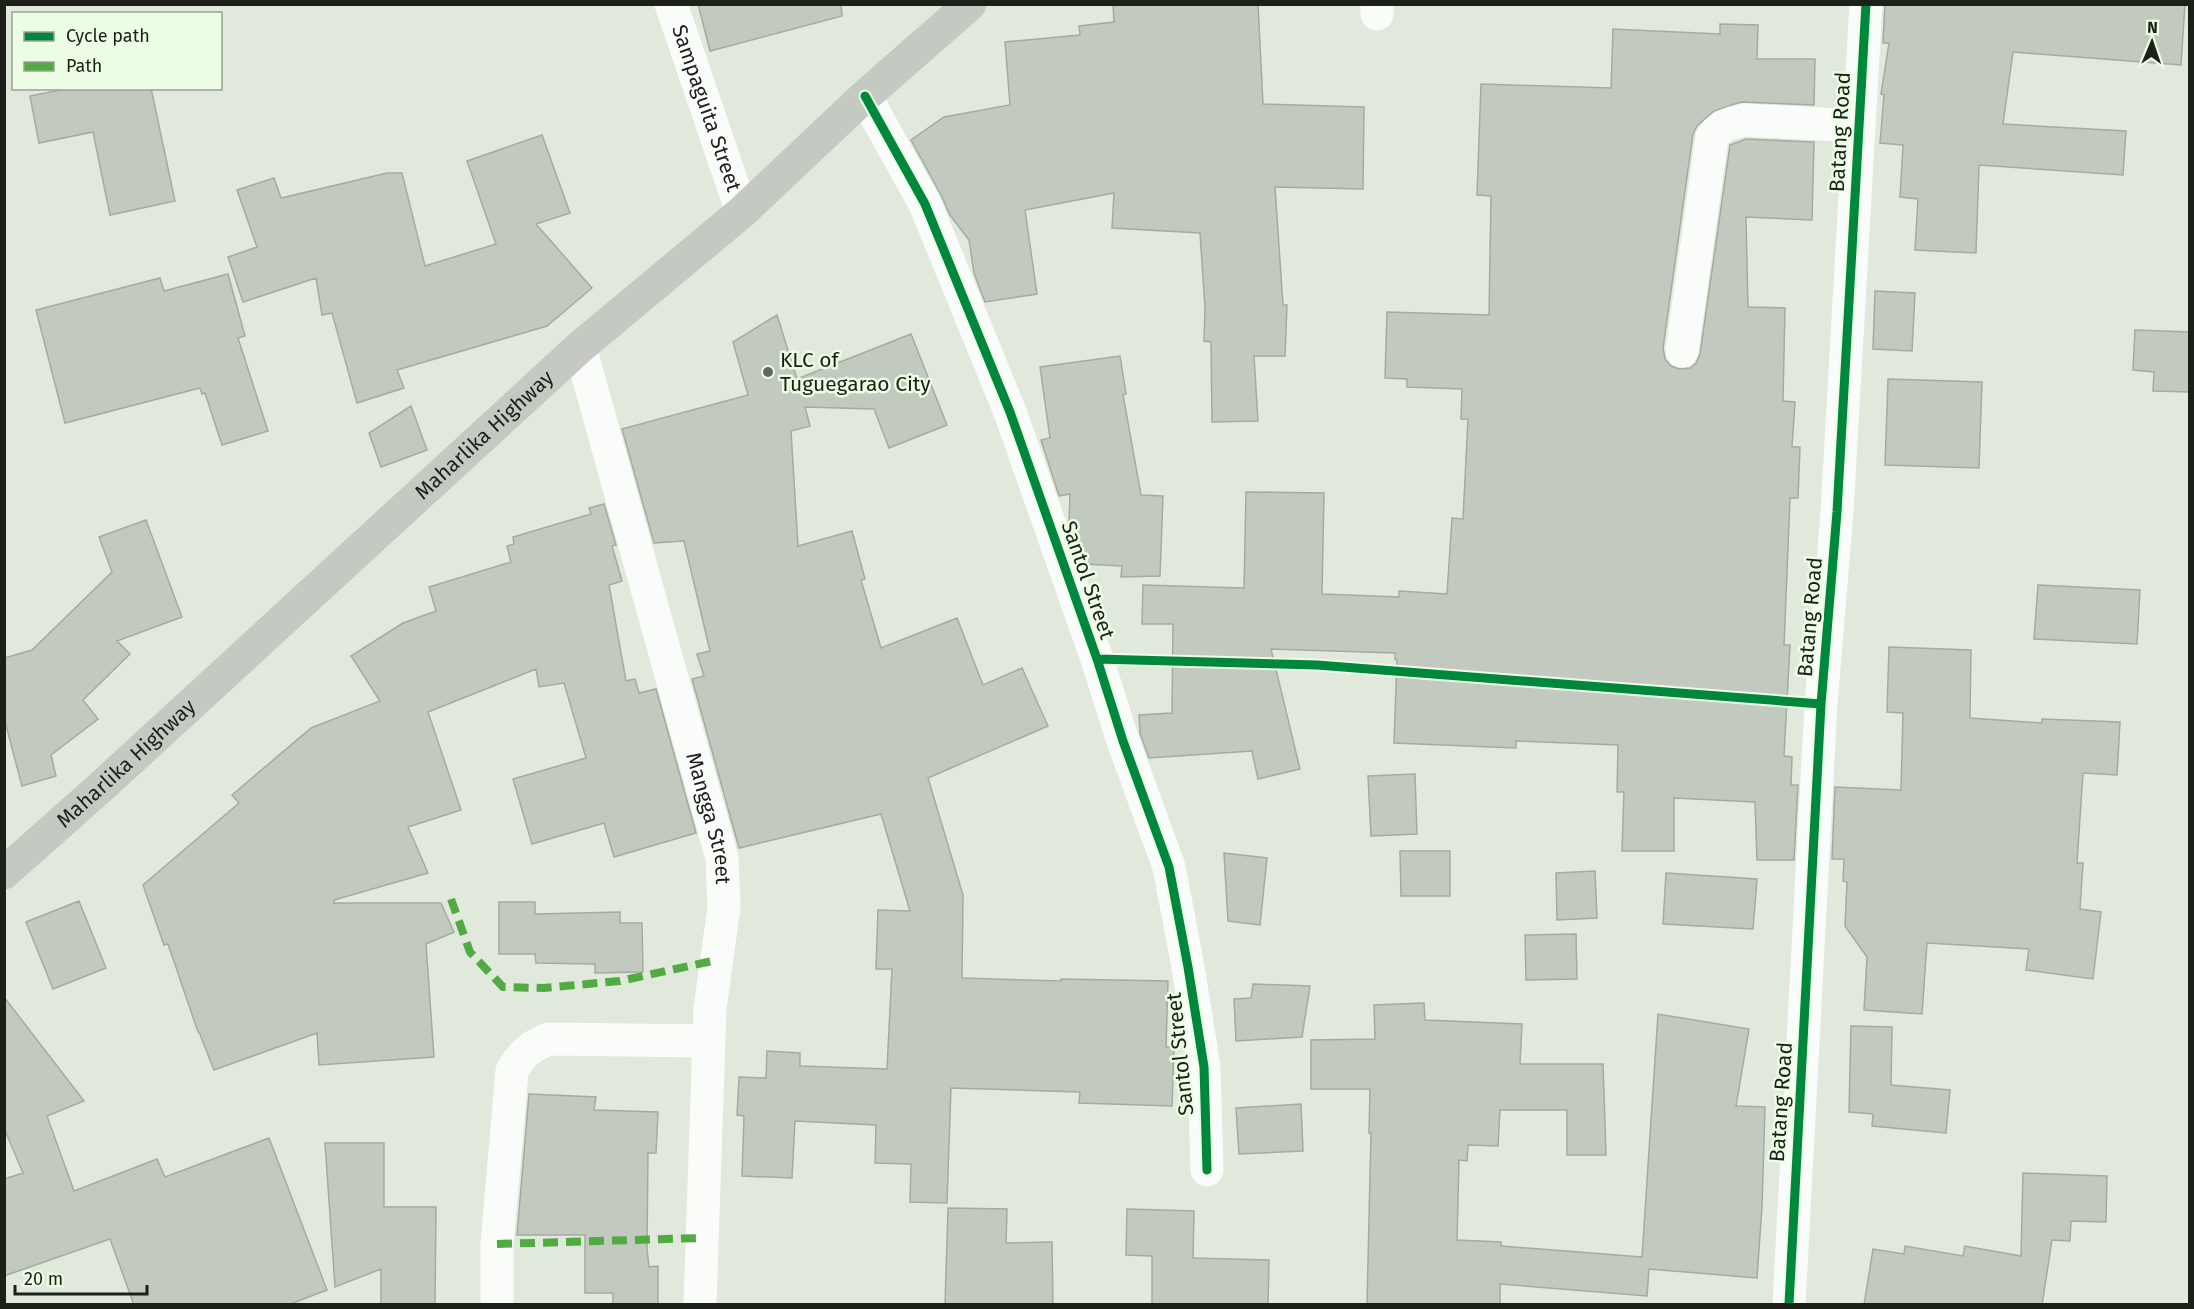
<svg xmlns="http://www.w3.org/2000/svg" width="2194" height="1309" viewBox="0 0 2194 1309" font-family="'Fira Sans',sans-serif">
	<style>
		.building { fill: #c2c9bf; stroke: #a4aba1; stroke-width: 1.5 }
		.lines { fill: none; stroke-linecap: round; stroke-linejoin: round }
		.minor { stroke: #fafcfa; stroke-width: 33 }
		.tertiary { stroke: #fafcfa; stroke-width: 33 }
		.primary { stroke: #c4c9c1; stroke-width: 33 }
		.quiet { stroke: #52aa42; stroke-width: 8; stroke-dasharray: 15 8; stroke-linecap: butt }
		.cycleway-casing { stroke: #ecfce5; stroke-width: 13 }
		.cycleway { stroke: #00873e; stroke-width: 9 }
		.poi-dot { fill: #60675d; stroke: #ecfce5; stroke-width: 2 }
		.labels { text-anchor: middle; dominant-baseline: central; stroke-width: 5; stroke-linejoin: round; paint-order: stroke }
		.street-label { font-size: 21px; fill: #1b2119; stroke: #ecfce5 }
		.poi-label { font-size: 21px; fill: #1b2119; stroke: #ecfce5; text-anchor: start }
	</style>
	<rect width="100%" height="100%" fill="#e0e9dc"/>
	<path class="building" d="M 698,4 L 841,4 L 842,16 L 710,51 Z
		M 1113,4 L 1258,4 L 1263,104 L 1364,107 L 1363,189 L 1275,187 L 1283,305 L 1287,305 L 1285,356 L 1254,356 L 1258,421 L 1212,422 L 1211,342 L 1204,341 L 1205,308 L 1200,233 L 1112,228 L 1114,193 L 1025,210 L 1037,294 L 985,302 L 974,273 L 969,240 L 950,215 L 941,195 L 911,140 L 944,117 L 1010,105 L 1005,42 L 1080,35 L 1079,26 L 1114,22 Z
		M 1885,4 L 2185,4 L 2181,65 L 2013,52 L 2003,124 L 2126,131 L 2123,175 L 1979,165 L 1976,253 L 1915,250 L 1918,199 L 1900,197 L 1903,145 L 1880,143 L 1884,95 L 1881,94 L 1889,43 L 1883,43 Z
		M 1720,24 L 1758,25 L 1757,59 L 1815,59 L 1814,105 L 1741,102 L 1714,111 L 1697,126 L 1693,134 L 1663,348 L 1665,359 L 1671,366 L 1679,369 L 1690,368 L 1696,363 L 1700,354 L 1730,145 L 1746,139 L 1814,142 L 1812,220 L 1746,217 L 1748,307 L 1785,308 L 1783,401 L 1795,402 L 1792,447 L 1800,447 L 1798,498 L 1790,498 L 1784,645 L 1790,645 L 1784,756 L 1792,757 L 1791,785 L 1798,785 L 1794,860 L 1757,860 L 1755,802 L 1674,798 L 1674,851 L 1622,851 L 1624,792 L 1617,792 L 1618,745 L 1516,741 L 1516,748 L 1394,743 L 1397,660 L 1395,659 L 1395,653 L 1271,649 L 1300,769 L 1258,779 L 1252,751 L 1149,758 L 1140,733 L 1139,715 L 1172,713 L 1173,624 L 1142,624 L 1143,585 L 1244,588 L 1246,492 L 1324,493 L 1322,594 L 1399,597 L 1399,591 L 1447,594 L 1452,518 L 1463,519 L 1468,419 L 1461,419 L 1462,389 L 1407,387 L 1407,379 L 1385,378 L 1387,312 L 1489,315 L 1491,196 L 1477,195 L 1481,84 L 1611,88 L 1613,29 L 1720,34 Z
		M 70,88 L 151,88 L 175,201 L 110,215 L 93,132 L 39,143 L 30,96 Z
		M 542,135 L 570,213 L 536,224 L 592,288 L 547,326 L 397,370 L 404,388 L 357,403 L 332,313 L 322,315 L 316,278 L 243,302 L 228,257 L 257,247 L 237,190 L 274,178 L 281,198 L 387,173 L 402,173 L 425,266 L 496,244 L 467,161 Z
		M 228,274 L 245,336 L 238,338 L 268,431 L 222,445 L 205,393 L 202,394 L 200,388 L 65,423 L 36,310 L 160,278 L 164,291 Z
		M 1875,291 L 1915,293 L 1912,351 L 1873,349 Z
		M 777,315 L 797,379 L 911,334 L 947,425 L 889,448 L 874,409 L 805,407 L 810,426 L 791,431 L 798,546 L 852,531 L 865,579 L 861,580 L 881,648 L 957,618 L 983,685 L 1022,668 L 1048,726 L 928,778 L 963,895 L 962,978 L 1061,981 L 1061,979 L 1168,981 L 1166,1047 L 1174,1047 L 1172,1106 L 1079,1103 L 1080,1092 L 951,1088 L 947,1203 L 910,1202 L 911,1164 L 875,1163 L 876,1125 L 795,1121 L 792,1178 L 742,1176 L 744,1116 L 737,1115 L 739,1077 L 766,1078 L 767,1051 L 800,1053 L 800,1066 L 887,1069 L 892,969 L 876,969 L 878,910 L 910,911 L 881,814 L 739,848 L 692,679 L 704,676 L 697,654 L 710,651 L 684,541 L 654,543 L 622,429 L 748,395 L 733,342 Z
		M 2135,330 L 2190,332 L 2190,392 L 2153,391 L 2154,372 L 2133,370 Z
		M 1120,356 L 1126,394 L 1123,395 L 1141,495 L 1163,496 L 1160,576 L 1121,577 L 1122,566 L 1083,564 L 1069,522 L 1070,494 L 1059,496 L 1041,440 L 1050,438 L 1040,367 Z
		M 1888,379 L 1982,382 L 1979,468 L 1885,465 Z
		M 411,406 L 427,450 L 381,467 L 369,433 Z
		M 604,504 L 616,545 L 612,546 L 622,581 L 609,585 L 626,681 L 635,679 L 639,693 L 656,689 L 696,833 L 614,857 L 604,823 L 532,844 L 513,779 L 586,758 L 564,683 L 539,687 L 536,669 L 428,712 L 461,810 L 408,827 L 428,873 L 334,900 L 334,903 L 441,903 L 454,932 L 426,944 L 434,1057 L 319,1065 L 317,1033 L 214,1070 L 199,1032 L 198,1032 L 168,944 L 164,945 L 143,885 L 239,803 L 232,795 L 311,728 L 380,701 L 351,656 L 403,623 L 436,611 L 429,587 L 511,562 L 507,546 L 514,544 L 513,537 L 591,514 L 589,508 Z
		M 146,520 L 182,617 L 117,641 L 130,654 L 83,700 L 98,719 L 51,755 L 56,776 L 22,786 L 4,718 L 4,658 L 32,650 L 112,572 L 99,537 Z
		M 2038,585 L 2140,590 L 2137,644 L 2034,639 Z
		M 1889,647 L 1971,650 L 1970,718 L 2042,723 L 2042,719 L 2120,722 L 2117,775 L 2083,773 L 2077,863 L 2083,863 L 2080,909 L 2101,912 L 2093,979 L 2026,970 L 2029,949 L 1927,943 L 1922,1014 L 1864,1010 L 1867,957 L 1845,926 L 1847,882 L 1843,881 L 1844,859 L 1832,859 L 1835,787 L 1901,790 L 1903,713 L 1887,712 Z
		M 1415,774 L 1417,834 L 1371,836 L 1368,776 Z
		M 1400,851 L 1450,851 L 1450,896 L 1401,896 Z
		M 1224,853 L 1267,858 L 1260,925 L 1228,921 Z
		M 1595,871 L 1597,918 L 1557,920 L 1556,873 Z
		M 1666,873 L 1757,879 L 1753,929 L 1663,924 Z
		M 79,901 L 106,968 L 53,989 L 26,922 Z
		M 499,902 L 535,902 L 535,914 L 620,912 L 620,923 L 642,923 L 643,972 L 595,973 L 595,964 L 536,963 L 535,954 L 499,954 Z
		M 1576,934 L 1577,979 L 1526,980 L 1525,935 Z
		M 1253,984 L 1310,986 L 1302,1037 L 1236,1041 L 1234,999 L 1251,998 Z
		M 4,997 L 84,1101 L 47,1116 L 74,1191 L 157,1159 L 165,1177 L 269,1138 L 327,1290 L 288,1305 L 134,1305 L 110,1239 L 4,1276 L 4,1179 L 23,1173 L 4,1128 Z
		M 1424,1003 L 1425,1020 L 1522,1024 L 1520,1064 L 1603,1064 L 1606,1155 L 1567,1155 L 1567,1110 L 1500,1110 L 1498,1146 L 1468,1145 L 1467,1161 L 1459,1160 L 1457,1240 L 1501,1242 L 1501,1246 L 1642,1257 L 1658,1014 L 1749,1029 L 1736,1106 L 1765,1107 L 1762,1207 L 1757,1278 L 1649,1269 L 1647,1296 L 1500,1284 L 1500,1305 L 1367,1305 L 1371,1133 L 1369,1133 L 1370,1089 L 1311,1089 L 1311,1040 L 1375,1039 L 1374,1005 Z
		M 1851,1026 L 1892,1027 L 1891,1085 L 1950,1090 L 1946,1133 L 1872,1126 L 1873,1114 L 1849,1112 Z
		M 529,1094 L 596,1097 L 594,1110 L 658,1112 L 656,1153 L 648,1153 L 647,1249 L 649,1267 L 658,1266 L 658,1305 L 613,1305 L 613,1293 L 585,1293 L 585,1235 L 517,1235 Z
		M 1301,1104 L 1303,1151 L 1239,1154 L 1236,1108 Z
		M 325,1143 L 384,1143 L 384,1207 L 436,1207 L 435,1305 L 381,1305 L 381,1269 L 335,1287 Z
		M 2023,1173 L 2107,1176 L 2106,1222 L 2071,1221 L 2070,1241 L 2052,1240 L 2042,1305 L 1864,1305 L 1873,1249 L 1904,1254 L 1905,1246 L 1963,1256 L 1965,1246 L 2021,1256 Z
		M 948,1208 L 1007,1209 L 1006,1243 L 1052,1242 L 1053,1305 L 945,1305 Z
		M 1127,1209 L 1194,1211 L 1193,1258 L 1269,1260 L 1268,1305 L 1152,1305 L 1152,1256 L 1126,1255 Z"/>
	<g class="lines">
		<g class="minor">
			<path id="s1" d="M 671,4 L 742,212"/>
			<path d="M 1377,14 L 1377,4"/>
			<path d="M 865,96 L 925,204 L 1010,412 L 1097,659 L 1123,741 L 1169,867 L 1188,967 L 1204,1067 L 1207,1170"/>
			<path id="s2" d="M 580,347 L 722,858 L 724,907 L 710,1009 L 700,1304"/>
			<path d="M 1682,351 L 1712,137 C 1721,125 1730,123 1745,120 L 1859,126"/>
			<path d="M 497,1299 L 497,1244 L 512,1071 C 521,1054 531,1046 549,1039 L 708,1041"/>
		</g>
		<path class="tertiary" d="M 1789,1304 L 1821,704 L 1837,512 L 1866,4"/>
		<path class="primary" id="s3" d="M 4,873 L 102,786 L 580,347 L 742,212 L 865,96 L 970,4"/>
		<path class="quiet" d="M 451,899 L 470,952 L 503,987 L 543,988 L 620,981 L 717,960
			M 497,1244 L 701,1238"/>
		<g class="cycleway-casing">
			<path id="cycleway" d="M 865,96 L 925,204 L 1010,412 L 1097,659 L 1123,741 L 1169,867 L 1188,967 L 1204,1067 L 1207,1170
				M 1097,659 L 1317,665 L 1821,704
				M 1789,1304 L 1821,704 L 1837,512 L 1866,4"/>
		</g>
		<use href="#cycleway" class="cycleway"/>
	</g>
	<circle class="poi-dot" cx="768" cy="372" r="6"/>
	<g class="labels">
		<g class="street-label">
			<text stroke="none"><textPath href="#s1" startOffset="110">Sampaguita Street</textPath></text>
			<text transform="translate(1840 132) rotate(-87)">Batang Road</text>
			<text stroke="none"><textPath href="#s3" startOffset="650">Maharlika Highway</textPath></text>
			<text transform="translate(1088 580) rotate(71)">Santol Street</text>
			<text transform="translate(1810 617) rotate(-85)">Batang Road</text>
			<text stroke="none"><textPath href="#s3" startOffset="164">Maharlika Highway</textPath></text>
			<text stroke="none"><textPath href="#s2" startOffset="489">Mangga Street</textPath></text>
			<text transform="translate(1180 1054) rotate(-96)">Santol Street</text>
			<text transform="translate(1781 1102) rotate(-86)">Batang Road</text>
		</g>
		<g class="poi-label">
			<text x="780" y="360">KLC of<tspan x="780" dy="24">Tuguegarao City</tspan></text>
		</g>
	</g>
	<rect width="2194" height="1309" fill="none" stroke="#1b2119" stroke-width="12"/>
	<rect x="12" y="12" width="210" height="78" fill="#ecfce5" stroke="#98a493" stroke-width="1.5"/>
	<rect x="24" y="32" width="30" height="9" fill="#00873e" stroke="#98a493" stroke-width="1.5"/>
	<text x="66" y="42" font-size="18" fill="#1b2119">Cycle path</text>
	<rect x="24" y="62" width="30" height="9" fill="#52aa42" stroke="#98a493" stroke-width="1.5"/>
	<text x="66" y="72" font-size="18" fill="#1b2119">Path</text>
	<g transform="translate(2152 42) rotate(2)" stroke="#ecfce5" stroke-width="4.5" paint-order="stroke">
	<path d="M0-4.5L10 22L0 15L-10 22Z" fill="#1b2119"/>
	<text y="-9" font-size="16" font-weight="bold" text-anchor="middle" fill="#1b2119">N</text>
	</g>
	<path d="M15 1285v9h132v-9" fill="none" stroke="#1b2119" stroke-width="3"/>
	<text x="24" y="1285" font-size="18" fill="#1b2119" stroke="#ecfce5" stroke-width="4.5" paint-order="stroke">20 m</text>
</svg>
